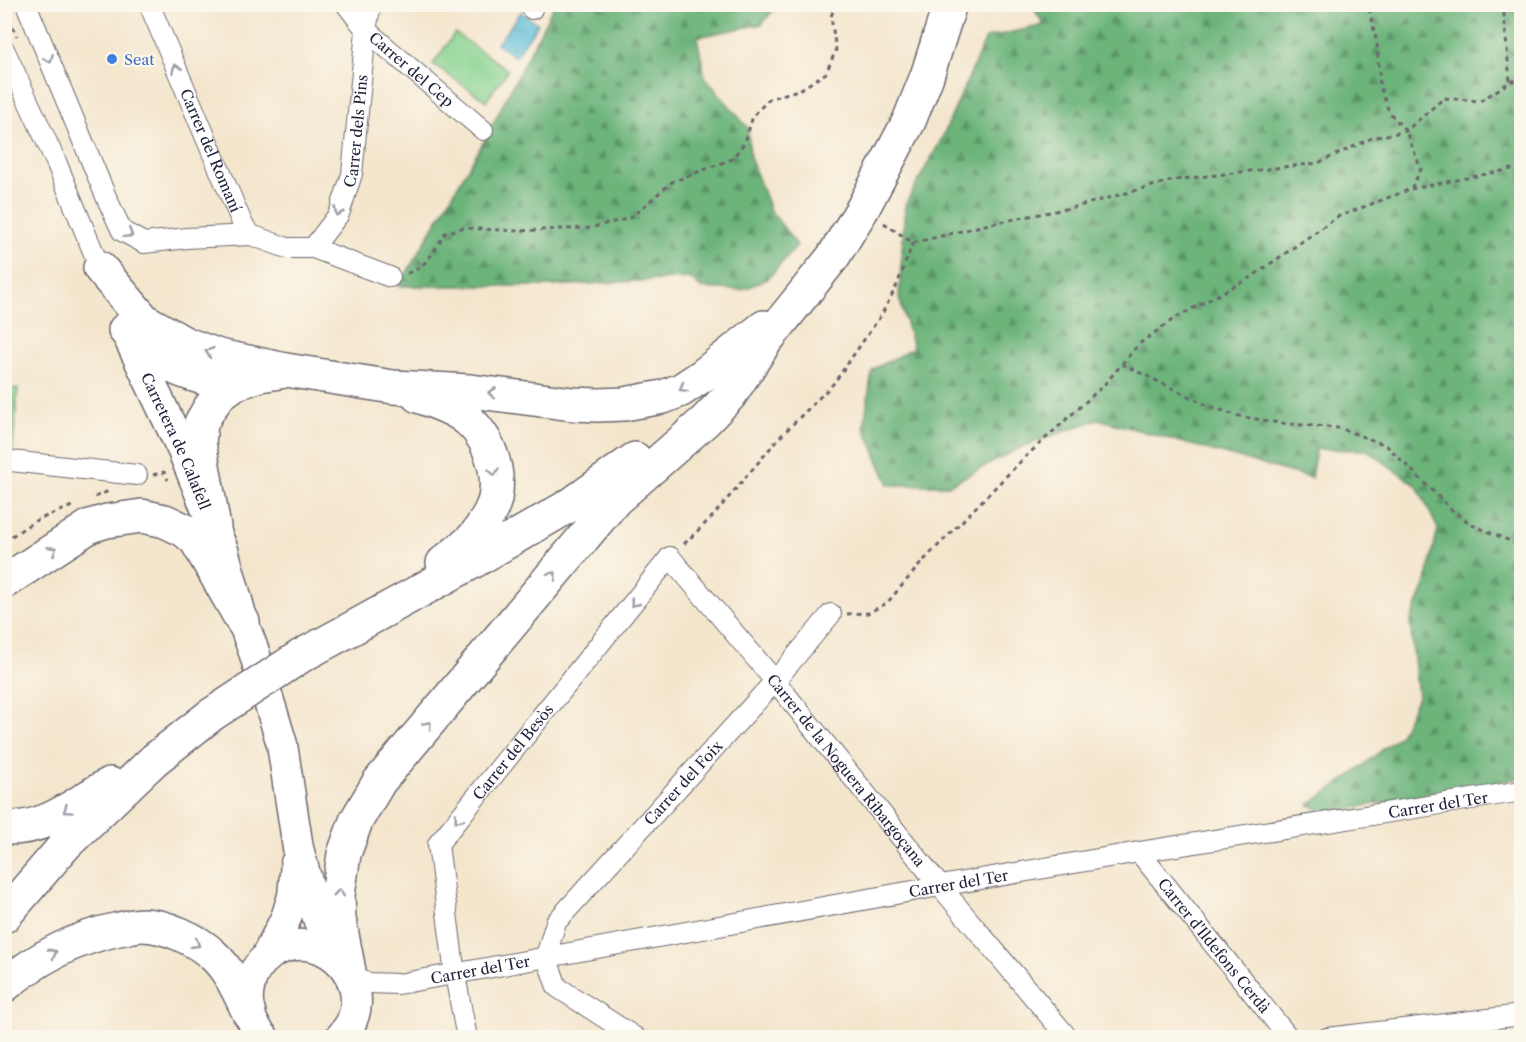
<svg xmlns="http://www.w3.org/2000/svg" width="1526" height="1042" viewBox="0 0 1526 1042" font-family="'Libre Caslon Text',serif">
	<style>
		.forest { fill: url(#forest-firs); stroke: #476b5a; stroke-width: 1.5 }
		.cemetery { fill: url(#cemetery-stones); stroke: #547a65; stroke-width: 1.5 }
		.garden { fill: #86d28f; stroke: #547a65; stroke-width: 1.5 }
		.water { fill: url(#water-ripples); stroke: #3c6e88; stroke-width: 1.5 }
		.lines { fill: none; stroke-linecap: round; stroke-linejoin: round }
		.street-casing { stroke: #6c676e; stroke-width: 22 }
		.primary-casing { stroke: #6c676e; stroke-width: 33 }
		.highway-casing { stroke: #6c676e; stroke-width: 36 }
		.path { stroke: #6c676e; stroke-width: 3; stroke-dasharray: 4.5 4.5; stroke-linecap: butt }
		.street { stroke: #fff; stroke-width: 20 }
		.primary { stroke: #fff; stroke-width: 30 }
		.highway { stroke: #fff; stroke-width: 33 }
		.highway-bridge-casing { stroke: #6c676e; stroke-width: 36; stroke-linecap: butt }
		.highway-bridge { stroke: #fff; stroke-width: 33 }
		.oneway { stroke: #9c9ca7 }
		.shop-dot { fill: #3f7fe0; stroke: #fbf7ec; stroke-width: 2 }
		.labels { text-anchor: middle; dominant-baseline: central; stroke-width: 4.5; stroke-linejoin: round; paint-order: stroke }
		.shop-label { font-size: 15px; fill: #366cbe; stroke: #fbf7ec; text-anchor: start }
		.street-label { font-size: 15px; fill: #22223b; stroke: #fbf7ec }
	</style>
	<defs>
		<pattern id="forest-firs" width="22" height="20" patternUnits="userSpaceOnUse" patternTransform="scale(1.5)"><rect width="22" height="20" fill="#6cb47a"/><path d="M5 1l3.5 6h-7zM16 11l3.5 6h-7z" fill="#589265"/></pattern>
		<pattern id="cemetery-stones" width="16" height="16" patternUnits="userSpaceOnUse" patternTransform="scale(1.5)"><rect width="16" height="16" fill="#86d28f"/><path d="M2 7V4a2 2 0 0 1 4 0v3zM10 15v-3a2 2 0 0 1 4 0v3z" fill="#73b47c"/></pattern>
		<pattern id="water-ripples" width="26" height="14" patternUnits="userSpaceOnUse" patternTransform="scale(1.5)"><rect width="26" height="14" fill="#56bad5"/><path d="M2 4q2-2 4 0t4 0M15 11q2-2 4 0t4 0" fill="none" stroke="#4797ae"/></pattern>
	</defs>
	<rect width="100%" height="100%" fill="#fbf7ec"/>
	<filter id="ink" filterUnits="userSpaceOnUse"><feTurbulence type="fractalNoise" baseFrequency=".0167" numOctaves="2"/><feDisplacementMap in="SourceGraphic" scale="12" xChannelSelector="R" yChannelSelector="G"/><feConvolveMatrix kernelMatrix="1 2 1 2 8 2 1 2 1" color-interpolation-filters="sRGB"/></filter>
	<filter id="wash" filterUnits="userSpaceOnUse"><feTurbulence type="fractalNoise" baseFrequency=".008" numOctaves="4" result="noise"/><feDisplacementMap in="SourceGraphic" scale="24" xChannelSelector="R" yChannelSelector="G"/><feGaussianBlur stdDeviation="1.35" result="paint"/><feColorMatrix in="noise" values="0 0 0 0 0 0 0 0 0 0 0 0 0 0 0 0 0 1.4 0 .05"/><feComposite in="paint" operator="in"/></filter>
	<g filter="url(#wash)">
		<rect width="100%" height="100%" fill="#f4e6cd"/>
		<path class="forest" d="M 554,5 L 777,5 L 762,24 L 697,37 L 705,77 L 748,128 L 750,157 L 770,210 L 797,245 L 768,279 L 742,290 L 701,288 L 690,278 L 551,286 L 399,286 L 484,141 Z
			M 1032,5 L 1521,5 L 1521,778 L 1325,813 L 1309,805 L 1354,773 L 1400,735 L 1418,697 L 1410,621 L 1425,586 L 1438,529 L 1417,486 L 1367,450 L 1316,449 L 1311,478 L 1098,419 L 1022,447 L 949,485 L 889,485 L 864,427 L 872,370 L 913,348 L 899,297 L 905,205 L 942,138 L 986,38 L 1044,25 Z"/>
		<path class="cemetery" d="M 5,388 L 18,389 L 5,532 Z"/>
		<path class="garden" d="M 455,33 L 508,70 L 486,101 L 433,64 Z"/>
		<path class="water" d="M 521,12 L 538,24 L 515,57 L 497,44 Z"/>
	</g>
	<g filter="url(#ink)">
		<g class="lines">
			<g class="street-casing">
				<g id="street">
					<path d="M 26,4 L 107,199 L 122,231 L 144,243 L 187,238 L 251,235"/>
					<path id="s1" d="M 149,4 L 243,225 L 251,235 L 287,248 L 313,248 L 390,277"/>
					<path id="s2" d="M 346,4 L 366,30 L 483,130"/>
					<path d="M 529,4 L 532,9"/>
					<path d="M 4,49 L 57,164 L 100,268"/>
					<path id="s3" d="M 313,248 L 339,214 L 352,174 L 366,30 L 371,4"/>
					<path d="M 11,461 L 137,475"/>
					<path id="s4" d="M 1139,852 L 1289,1038"/>
					<path id="s5" d="M 352,979 L 369,983 L 398,984 L 940,886 L 1139,852 L 1522,791"/>
					<path id="s6" d="M 467,1038 L 455,975 L 438,844 L 670,557 L 775,681 L 940,886 L 1068,1038"/>
					<path id="s7" d="M 636,1038 L 557,987 L 546,956 L 556,922 L 775,681 L 831,614"/>
					<path d="M 1327,1038 L 1522,1015"/>
				</g>
			</g>
			<g class="primary-casing">
				<g id="primary">
					<path id="s8" d="M 126,332 L 183,451 L 223,550 L 243,622 L 254,652 L 282,744 L 298,848 L 312,900 L 321,927 L 337,958"/>
					<path d="M 265,959 L 286,918 L 293,896 L 296,863"/>
					<path d="M 264,1038 C 251,1024 245,1007 249,988 C 251,974 260,962 271,954 C 317,924 373,973 351,1023 C 348,1028 344,1033 340,1038"/>
				</g>
			</g>
			<g class="highway-casing">
				<path id="highway" d="M 100,268 L 144,320 L 184,343 L 219,356 L 286,370 L 393,387 L 470,391 L 573,404 L 598,405 L 624,404 L 663,397 L 681,390 L 702,376 L 764,327
					M 125,330 C 134,339 143,349 153,356 C 174,370 209,382 234,384
					M 418,396 C 432,401 447,406 460,414 C 487,431 501,468 495,499 C 492,511 480,531 472,539 C 463,548 452,555 443,563
					M 214,527 L 199,443 L 201,423 L 209,409 L 220,394 L 234,384 L 260,375 L 280,372
					M 4,582 L 90,526 L 107,521 L 142,516 L 165,521 L 184,530 L 196,540 L 243,622
					M 349,630 L 476,560 L 572,504 L 635,459
					M 4,828 C 49,830 74,803 110,784
					M 4,916 L 66,844 L 154,760
					M 349,971 L 339,919 L 338,895 L 344,854 L 356,821 L 379,782 L 615,500 L 705,421 L 730,395 L 765,342 L 833,257 L 863,208 L 909,121 L 927,76 L 950,4
					M 4,986 C 37,958 76,938 119,929 C 126,928 134,925 142,925 C 165,925 196,939 213,955 C 230,970 239,993 249,1013"/>
			</g>
			<path class="path" d="M 1503,4 L 1510,82
				M 4,11 L 17,36
				M 1411,189 L 1522,167
				M 884,223 L 913,243 L 985,225 L 1075,207 L 1174,180 L 1318,163 L 1372,138 L 1406,131 L 1444,98 L 1480,101 L 1510,82 L 1522,78
				M 407,273 C 427,268 435,249 445,233 L 462,228 L 516,231 L 589,228 L 630,218 L 672,182 L 732,159 L 745,142 L 753,116 L 769,99 L 801,89 L 826,73 L 836,50 L 831,17 L 835,4
				M 1122,364 L 1211,407 L 1239,416 L 1279,423 L 1339,428 L 1386,445 L 1452,510 L 1472,525 L 1522,546
				M 153,475 L 164,472 L 168,480
				M 95,497 L 111,490
				M 4,541 L 35,521 L 72,506
				M 684,544 L 712,517 L 779,438 L 834,383 L 882,314 L 897,285 L 913,243
				M 847,614 L 868,613 L 887,603 L 923,561 L 1024,458 L 1103,386 L 1139,344 L 1175,318 L 1253,276 L 1337,217 L 1411,189 L 1421,169 L 1406,131 L 1389,112 L 1380,86 L 1377,43 L 1368,4"/>
			<use href="#street" class="street"/>
			<use href="#primary" class="primary"/>
			<use href="#highway" class="highway"/>
			<g class="highway-bridge-casing">
				<path id="highway-bridge" d="M 154,760 L 211,715 L 301,656 L 349,630"/>
			</g>
			<use href="#highway-bridge" class="highway-bridge"/>
		</g>
		<defs><path id="oneway-chevron" d="M-2-3.5L2.5 0L-2 3.5" fill="none" stroke-width="1.6" stroke-linecap="round" stroke-linejoin="round" transform="scale(1.5)"/></defs>
		<g class="oneway">
			<use href="#oneway-chevron" transform="translate(49 59) rotate(67)"/>
			<use href="#oneway-chevron" transform="translate(176 68) rotate(-113)"/>
			<use href="#oneway-chevron" transform="translate(338 212) rotate(116)"/>
			<use href="#oneway-chevron" transform="translate(129 234) rotate(32)"/>
			<use href="#oneway-chevron" transform="translate(209 352) rotate(-161)"/>
			<use href="#oneway-chevron" transform="translate(683 388) rotate(151)"/>
			<use href="#oneway-chevron" transform="translate(492 393) rotate(-173)"/>
			<use href="#oneway-chevron" transform="translate(494 472) rotate(83)"/>
			<use href="#oneway-chevron" transform="translate(53 550) rotate(-33)"/>
			<use href="#oneway-chevron" transform="translate(553 575) rotate(-50)"/>
			<use href="#oneway-chevron" transform="translate(634 603) rotate(129)"/>
			<use href="#oneway-chevron" transform="translate(428 725) rotate(-50)"/>
			<use href="#oneway-chevron" transform="translate(67 810) rotate(146)"/>
			<use href="#oneway-chevron" transform="translate(458 819) rotate(129)"/>
			<use href="#oneway-chevron" transform="translate(339 893) rotate(-86)"/>
			<use href="#oneway-chevron" transform="translate(196 944) rotate(31)"/>
			<use href="#oneway-chevron" transform="translate(53 953) rotate(-28)"/>
		</g>
	</g>
	<circle class="shop-dot" cx="112" cy="59" r="6"/>
	<g class="labels">
		<g class="shop-label">
			<text x="124" y="59">Seat</text>
		</g>
		<g class="street-label">
			<text stroke="none"><textPath href="#s2" startOffset="93">Carrer del Cep</textPath></text>
			<text stroke="none"><textPath href="#s3" startOffset="128">Carrer dels Pins</textPath></text>
			<text stroke="none"><textPath href="#s1" startOffset="159">Carrer del Romaní</textPath></text>
			<text stroke="none"><textPath href="#s8" startOffset="120">Carretera de Calafell</textPath></text>
			<text stroke="none"><textPath href="#s6" startOffset="315">Carrer del Besòs</textPath></text>
			<text stroke="none"><textPath href="#s6" startOffset="842">Carrer de la Noguera Ribargoçana</textPath></text>
			<text stroke="none"><textPath href="#s7" startOffset="351">Carrer del Foix</textPath></text>
			<text stroke="none"><textPath href="#s5" startOffset="1102">Carrer del Ter</textPath></text>
			<text stroke="none"><textPath href="#s5" startOffset="616">Carrer del Ter</textPath></text>
			<text stroke="none"><textPath href="#s4" startOffset="120">Carrer d'Ildefons Cerdà</textPath></text>
			<text stroke="none"><textPath href="#s5" startOffset="130">Carrer del Ter</textPath></text>
		</g>
	</g>
	<rect width="1526" height="1042" fill="none" stroke="#fbf7ec" stroke-width="24"/>
</svg>
